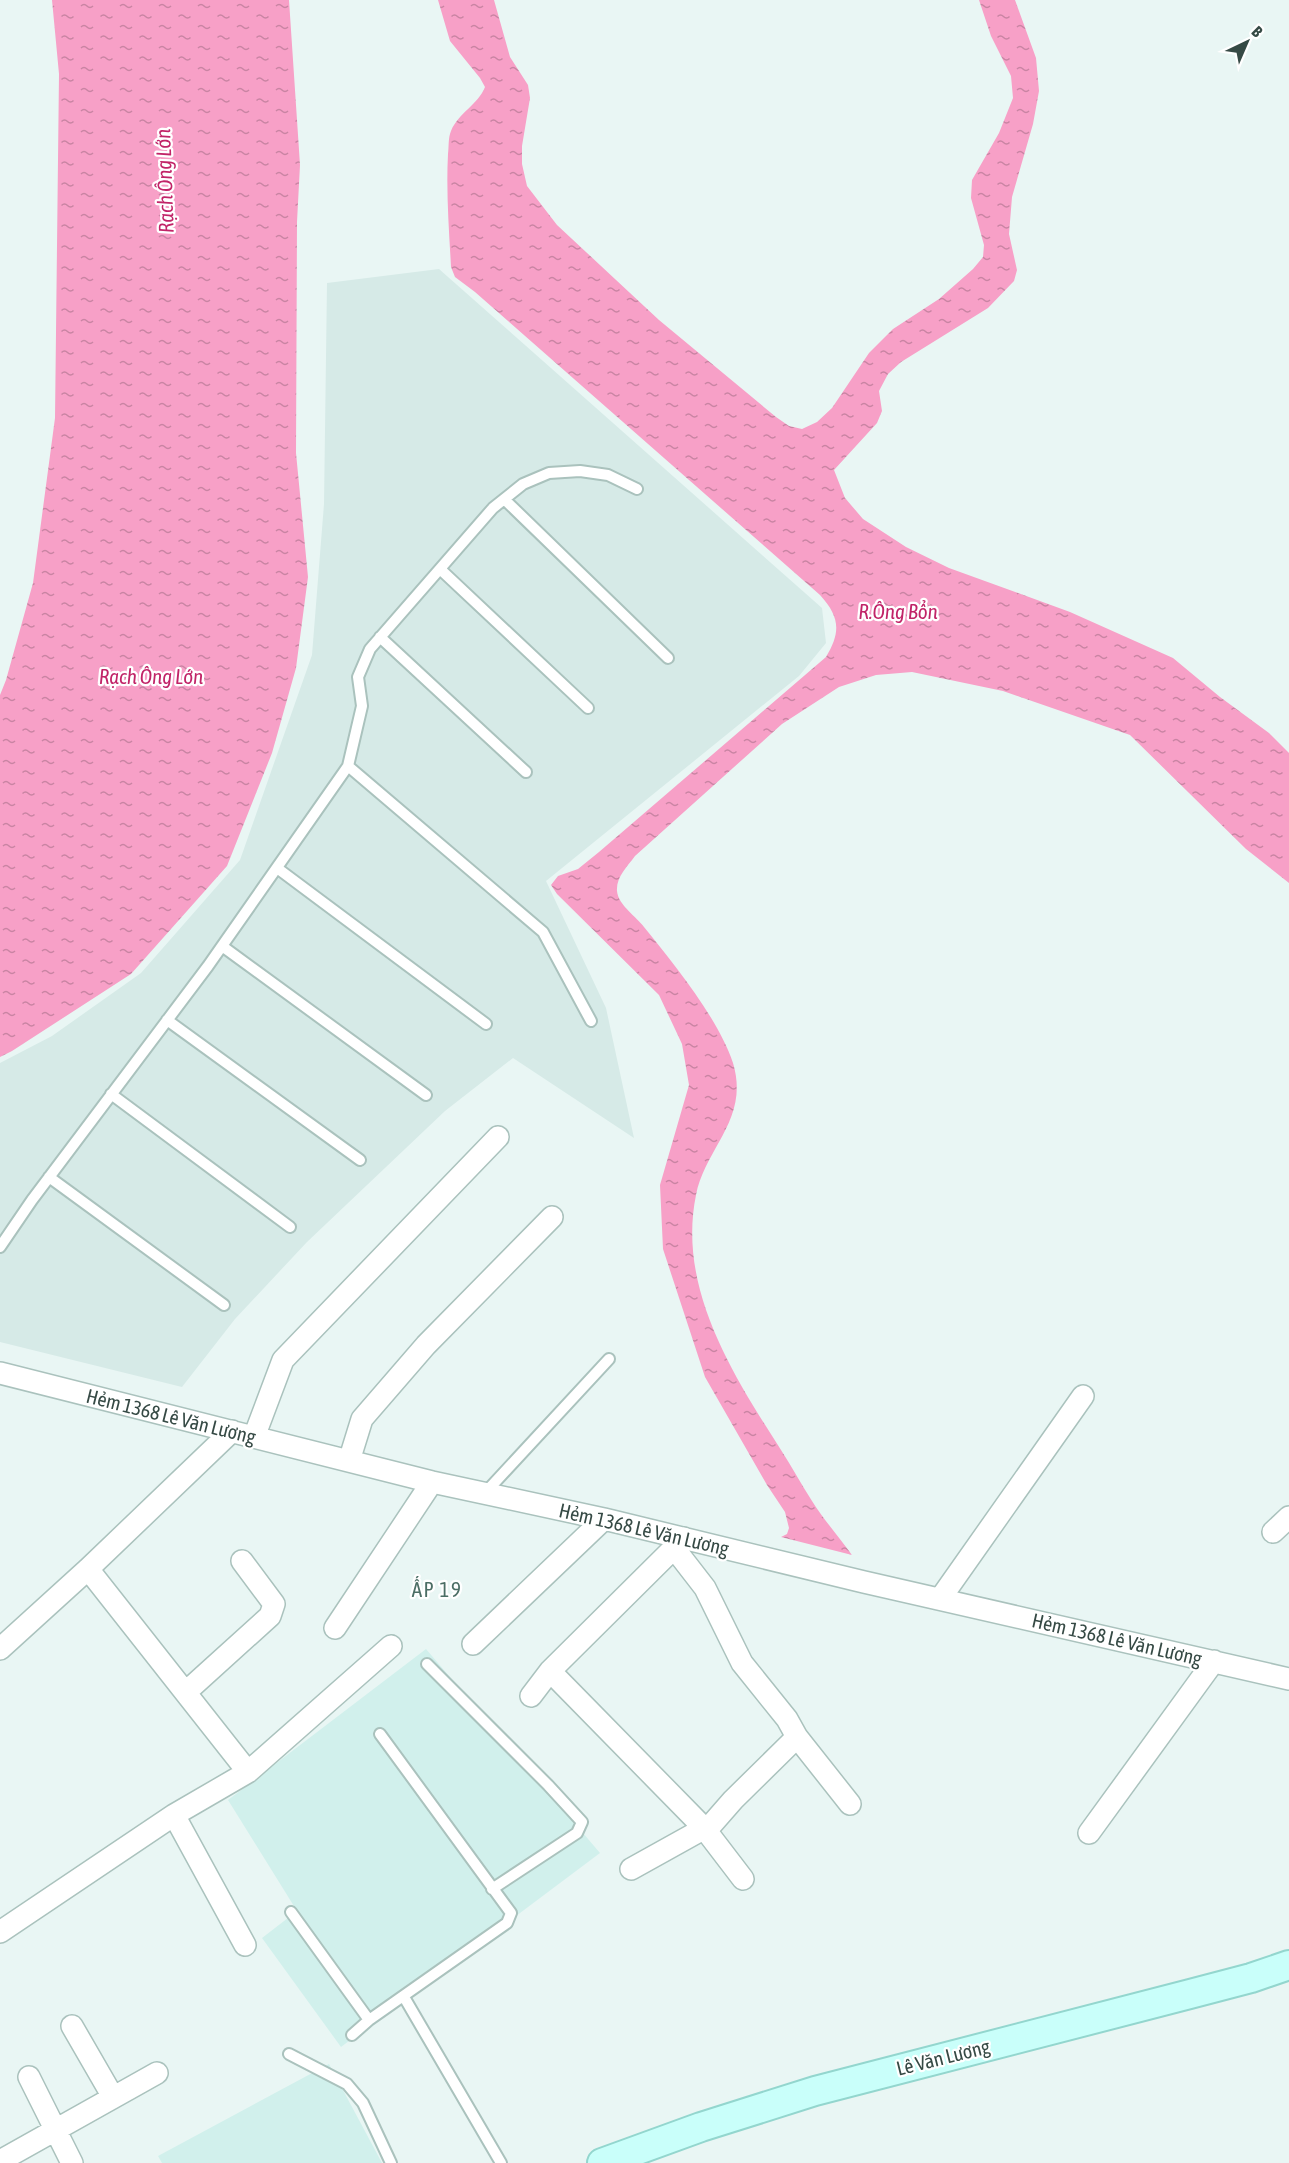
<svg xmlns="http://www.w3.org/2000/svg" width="1289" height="2163" viewBox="0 0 1289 2163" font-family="'Asap Condensed',sans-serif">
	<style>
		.residential { fill: #d6eae7 }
		.education { fill: #d1f0ec }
		.water { fill: url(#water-ripples) }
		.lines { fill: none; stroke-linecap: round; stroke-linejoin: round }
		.lane-casing { stroke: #aac2bd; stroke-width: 14 }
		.street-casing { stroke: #aac2bd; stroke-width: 24 }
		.secondary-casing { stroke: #93d6ce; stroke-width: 32 }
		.lane { stroke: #fff; stroke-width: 10 }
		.street { stroke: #fff; stroke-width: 21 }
		.secondary { stroke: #c9fffa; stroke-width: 28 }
		.labels { text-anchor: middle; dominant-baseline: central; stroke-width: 4.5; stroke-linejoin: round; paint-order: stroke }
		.street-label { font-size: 20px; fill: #364a45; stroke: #fff }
		.water-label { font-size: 21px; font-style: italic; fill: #c12468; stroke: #fff }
		.neighbourhood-label { font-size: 21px; letter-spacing: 1.5px; fill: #4c6e65; stroke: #fff }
	</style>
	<defs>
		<pattern id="water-ripples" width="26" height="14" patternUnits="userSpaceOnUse" patternTransform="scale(1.5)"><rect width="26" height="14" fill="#f7a0c7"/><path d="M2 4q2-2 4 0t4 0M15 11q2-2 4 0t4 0" fill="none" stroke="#c984a3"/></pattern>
	</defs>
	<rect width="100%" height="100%" fill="#e9f6f4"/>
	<path class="residential" d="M 439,269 L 822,608 L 826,643 L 799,676 L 546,881 L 606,1008 L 634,1138 L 513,1058 L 445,1111 L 307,1242 L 235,1319 L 182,1387 L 0,1342 L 0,1063 L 52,1036 L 141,973 L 240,860 L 312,655 L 324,504 L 327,283 Z"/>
	<path class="education" d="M 426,1649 L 600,1853 L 341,2047 L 262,1938 L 297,1911 L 228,1800 Z
		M 329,2064 L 382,2163 L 162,2163 L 158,2156 Z"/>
	<path class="water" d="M 52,0 L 289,0 L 300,165 L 297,222 L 296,453 L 308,577 L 296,668 L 272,753 L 227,866 L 131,974 L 12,1051 L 0,1057 L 0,695 L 6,680 L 33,583 L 55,418 L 59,74 Z
		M 438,0 L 494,0 L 510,57 L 528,85 L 530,98 L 522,146 L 522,164 L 527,186 L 557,225 L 659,320 L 776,417 L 789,426 L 802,429 L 817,422 L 832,408 L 869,353 L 893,329 L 939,299 L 973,269 L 983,257 L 984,245 L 971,198 L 972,180 L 999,133 L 1013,98 L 1011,76 L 991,36 L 979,0 L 1015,0 L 1036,58 L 1039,91 L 1033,124 L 1012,197 L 1009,234 L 1017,270 L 1014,281 L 988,308 L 901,362 L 888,374 L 879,391 L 882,411 L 877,423 L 834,470 L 845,498 L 863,519 L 906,547 L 949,568 L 1070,612 L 1173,658 L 1220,697 L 1269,733 L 1289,753 L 1289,883 L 1246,849 L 1130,735 L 1003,691 L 912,672 L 876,675 L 839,687 L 782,724 L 635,856 C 627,867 616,877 617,891 C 618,905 637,917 644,927 C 674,964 718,1018 733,1063 C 750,1119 705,1148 696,1195 C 677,1288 733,1375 781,1450 C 792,1467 801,1484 812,1501 C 824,1520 839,1537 852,1555 L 781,1537 L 787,1534 L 789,1528 L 785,1512 L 767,1485 L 705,1377 L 663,1249 L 660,1185 L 689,1085 L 682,1044 L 659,995 L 557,894 L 551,885 L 558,876 L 578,869 L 599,852 L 826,657 C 841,632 840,617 820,595 L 475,292 L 455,277 L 451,267 C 449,229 446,191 448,154 C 449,147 448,138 451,131 C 459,112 478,105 485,87 L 480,78 L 450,41 Z"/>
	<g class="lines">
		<g class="lane-casing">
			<path id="lane" d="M 504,499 L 668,658
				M 440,569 L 588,708
				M 380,637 L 526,772
				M 348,766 L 543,932 L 591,1021
				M 277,868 L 486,1024
				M 222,946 L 426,1095
				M 167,1020 L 360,1160
				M 111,1094 L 290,1227
				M 49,1177 L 224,1305
				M 0,1247 L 32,1200 L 208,966 L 348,766 L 362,706 L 358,677 L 370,649 L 493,508 L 523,484 L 549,473 L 580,471 L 608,475 L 637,489
				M 485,1493 L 609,1359
				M 427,1664 L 548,1785 L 582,1822 L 577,1833 L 492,1889
				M 291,1912 L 369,2020
				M 404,1997 L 501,2163
				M 352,2035 L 369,2020 L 507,1923 L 511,1913 L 380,1734
				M 289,2054 L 347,2084 L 363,2103 L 391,2163"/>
		</g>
		<g class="street-casing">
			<path id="street" d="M 0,1373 L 432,1482 L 604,1519 L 864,1582 L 1289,1679
				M 254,1437 L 283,1360 L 498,1137
				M 349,1461 L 362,1419 L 426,1345 L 552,1217
				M 1273,1532 L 1289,1517
				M 674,1548 L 705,1588 L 742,1663 L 787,1719 L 797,1737 L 850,1804
				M 88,1569 L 248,1772
				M 940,1599 L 1083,1396
				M 335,1628 L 432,1482
				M 473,1644 L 604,1519
				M 0,1649 L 88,1569 L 232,1431
				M 550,1671 L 704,1828 L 743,1879
				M 186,1692 L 270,1616 L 274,1604 L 242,1561
				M 531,1696 L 550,1671 L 684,1538
				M 174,1815 L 245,1945
				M 1089,1833 L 1214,1661
				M 631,1869 L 712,1824 L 733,1800 L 797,1737
				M 0,1932 L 174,1815 L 248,1772 L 391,1646
				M 72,2026 L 113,2097
				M 29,2077 L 72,2163
				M 0,2161 L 157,2073"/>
		</g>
		<g class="secondary-casing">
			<path id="secondary" d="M 602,2163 L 701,2127 L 815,2091 L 1190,1994 L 1251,1978 L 1289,1965"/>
		</g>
		<use href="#lane" class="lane"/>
		<use href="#street" class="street"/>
		<use href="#secondary" class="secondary"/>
	</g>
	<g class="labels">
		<g class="street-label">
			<text transform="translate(171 1416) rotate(14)">Hẻm 1368 Lê Văn Lương</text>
			<text transform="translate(644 1529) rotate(13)">Hẻm 1368 Lê Văn Lương</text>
			<text transform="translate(1117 1639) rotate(13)">Hẻm 1368 Lê Văn Lương</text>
			<text transform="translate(943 2057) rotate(-14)">Lê Văn Lương</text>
		</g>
		<g class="water-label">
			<text transform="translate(164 181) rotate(-92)">Rạch Ông Lớn</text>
			<text x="898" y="611">R.Ông Bổn</text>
			<text x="151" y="676">Rạch Ông Lớn</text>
		</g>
		<g class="neighbourhood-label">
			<text x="437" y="1589">ẤP 19</text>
		</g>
	</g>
	<g transform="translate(1247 42) rotate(44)" stroke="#ffffff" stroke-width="4.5" paint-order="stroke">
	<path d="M0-4.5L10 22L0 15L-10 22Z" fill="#364a45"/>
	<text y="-9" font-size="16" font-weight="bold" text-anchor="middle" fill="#364a45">B</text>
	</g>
</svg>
